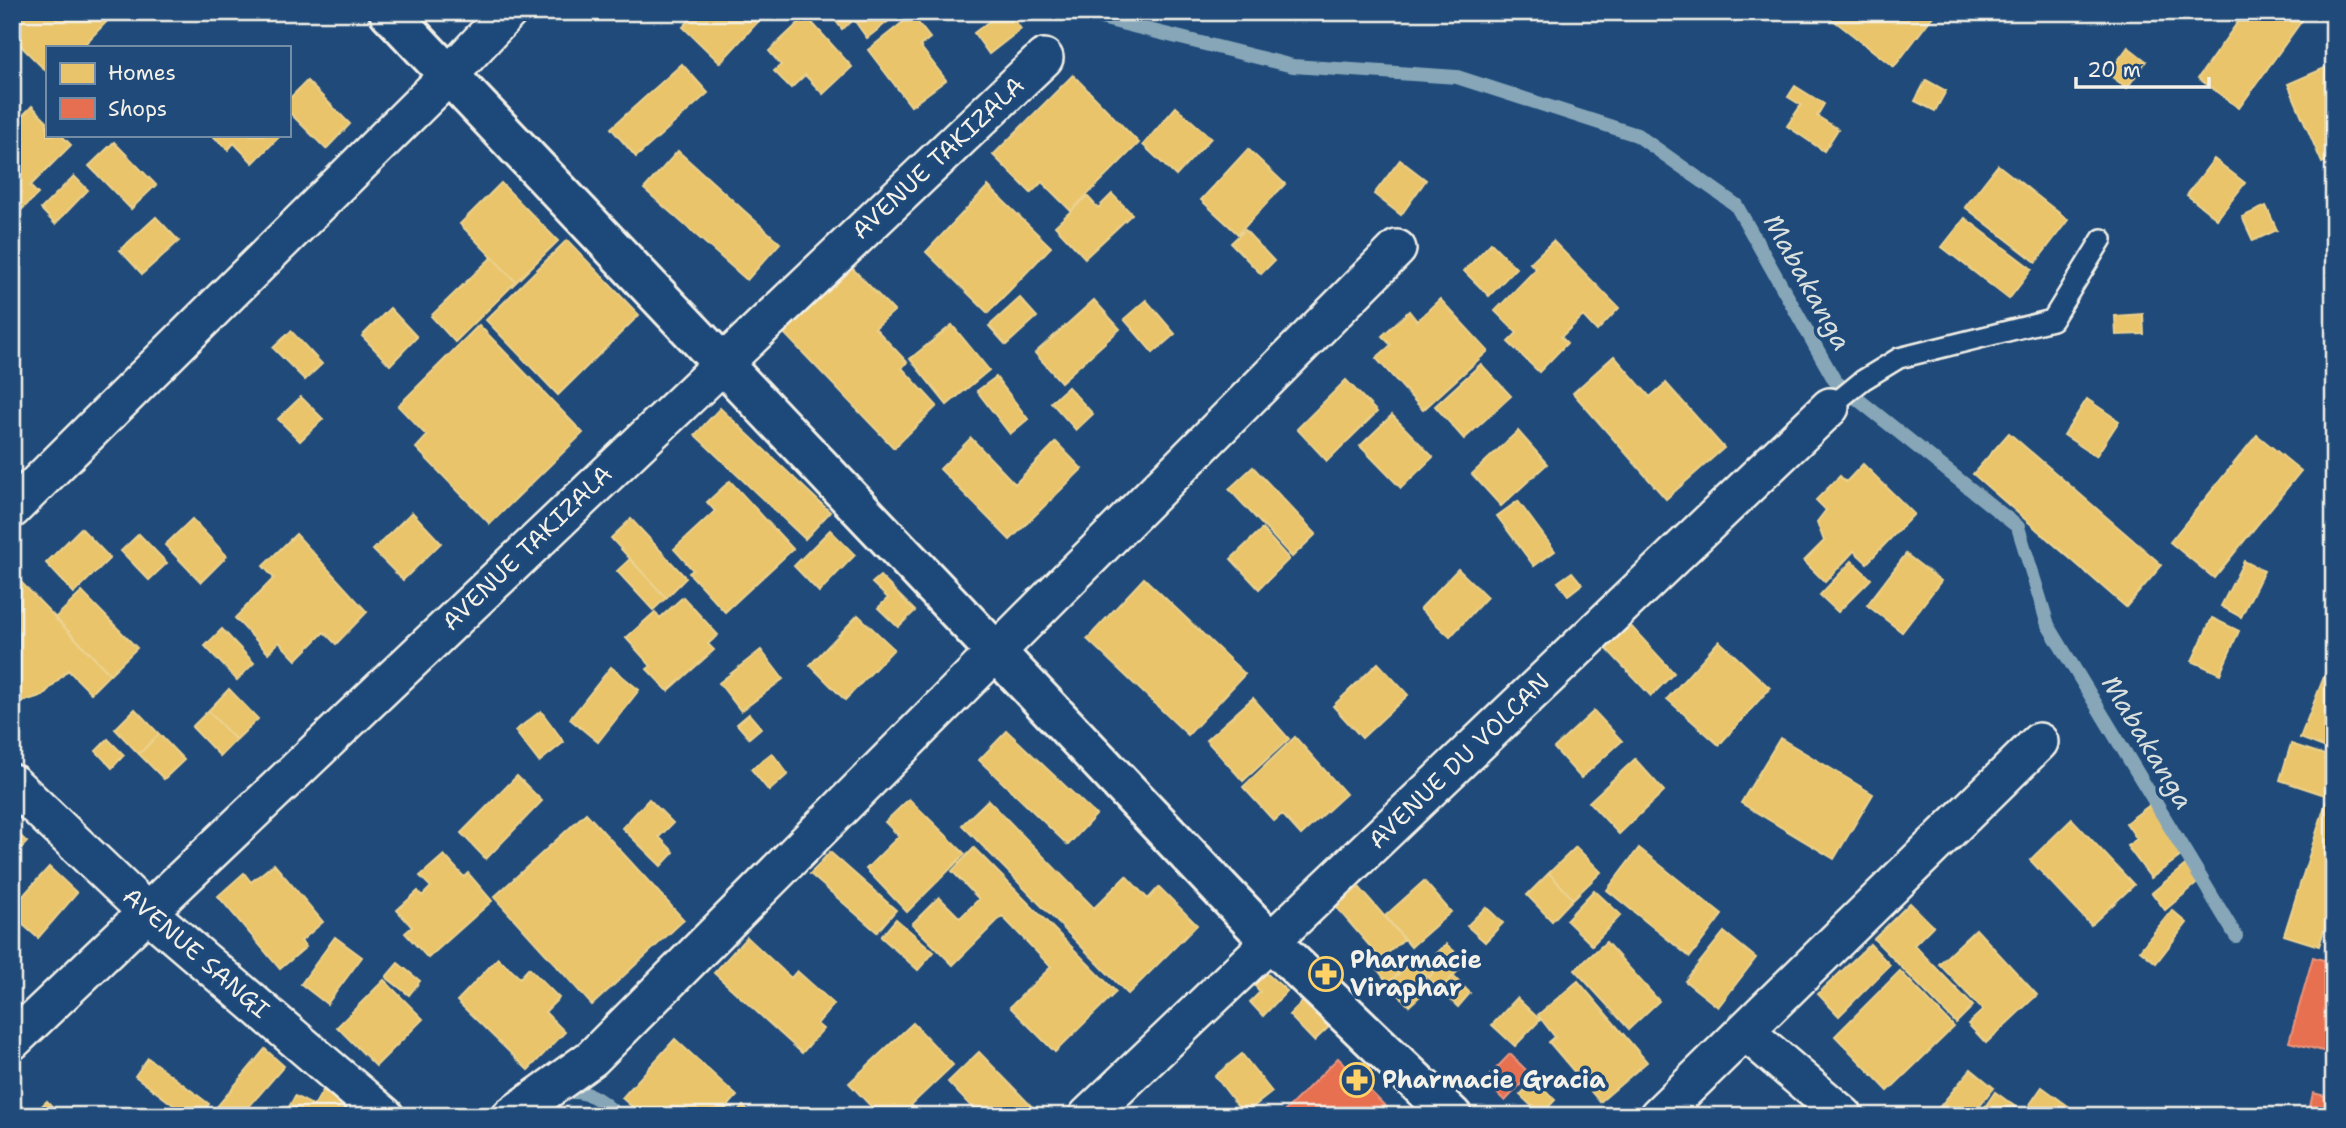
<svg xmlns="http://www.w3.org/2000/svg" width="2346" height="1128" viewBox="0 0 2346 1128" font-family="'Shantell Sans',sans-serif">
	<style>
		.homes { fill: #e9c46a; stroke: #ecd290; stroke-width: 2 }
		.shops { fill: #e76f51; stroke: #eb967e; stroke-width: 2 }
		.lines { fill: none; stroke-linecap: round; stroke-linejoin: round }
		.stream { stroke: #87a7b8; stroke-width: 14 }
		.service-casing { stroke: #f4f1e8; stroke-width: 24 }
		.minor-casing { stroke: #f4f1e8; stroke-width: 42 }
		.tertiary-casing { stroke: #f4f1e8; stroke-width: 44 }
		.service { stroke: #1f4a7a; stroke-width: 19 }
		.minor { stroke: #1f4a7a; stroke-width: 37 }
		.tertiary { stroke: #1f4a7a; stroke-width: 38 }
		.labels { text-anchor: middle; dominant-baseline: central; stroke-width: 7; stroke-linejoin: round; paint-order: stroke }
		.street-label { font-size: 24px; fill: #f4f1e8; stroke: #1f4a7a }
		.poi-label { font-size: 24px; font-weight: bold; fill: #f4f1e8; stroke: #1f4a7a; text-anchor: start }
		.water-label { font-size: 26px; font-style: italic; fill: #d9dfdc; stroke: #1f4a7a }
	</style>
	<rect width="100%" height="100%" fill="#1f4a7a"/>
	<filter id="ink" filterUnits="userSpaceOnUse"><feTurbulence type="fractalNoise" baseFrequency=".0143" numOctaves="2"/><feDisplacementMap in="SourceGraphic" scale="14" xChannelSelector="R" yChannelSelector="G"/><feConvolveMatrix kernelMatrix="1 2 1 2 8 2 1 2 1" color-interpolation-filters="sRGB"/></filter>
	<g filter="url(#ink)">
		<path class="homes" d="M 12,12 L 116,12 L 82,47 L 47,47 L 47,72 L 12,37 Z
			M 697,12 L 767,12 L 720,63 L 683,27 Z
			M 829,12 L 900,12 L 867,38 L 854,20 L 842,29 Z
			M 1001,12 L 1008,12 L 1021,29 L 989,54 L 974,33 Z
			M 1823,12 L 1936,12 L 1894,67 Z
			M 2245,12 L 2308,12 L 2239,108 L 2198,78 Z
			M 912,15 L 930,38 L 920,46 L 946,80 L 911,106 L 868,50 Z
			M 806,16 L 852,67 L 823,94 L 805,75 L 791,88 L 774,71 L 781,65 L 769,51 Z
			M 2128,47 L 2146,61 L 2127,88 L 2108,74 Z
			M 682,64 L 708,93 L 636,157 L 611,128 Z
			M 2334,64 L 2334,158 L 2322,163 L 2288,84 Z
			M 1073,75 L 1139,143 L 1071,211 L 1042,182 L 1031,193 L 993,155 Z
			M 1926,80 L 1946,91 L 1935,111 L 1915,101 Z
			M 307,81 L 350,124 L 326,149 L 289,112 L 289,99 Z
			M 1795,86 L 1824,104 L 1817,116 L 1838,129 L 1824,151 L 1787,126 L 1801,105 L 1788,97 Z
			M 32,106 L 47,121 L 47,135 L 61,135 L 71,145 L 30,186 L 38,194 L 12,219 L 12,127 Z
			M 1176,107 L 1211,138 L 1176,176 L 1143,145 Z
			M 212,135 L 281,135 L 253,163 L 234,143 L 228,150 Z
			M 114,142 L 156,185 L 131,209 L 89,166 Z
			M 1248,149 L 1285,184 L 1238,234 L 1201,200 Z
			M 678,151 L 780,243 L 747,280 L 644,189 Z
			M 2214,159 L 2245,183 L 2217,219 L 2187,195 Z
			M 1400,160 L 1426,180 L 1401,215 L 1374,194 Z
			M 1998,165 L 2068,220 L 2036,262 L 1965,207 Z
			M 74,176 L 88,190 L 55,224 L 41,209 Z
			M 501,183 L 558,241 L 516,282 L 460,224 Z
			M 988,186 L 1051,247 L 988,313 L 926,252 Z
			M 1112,194 L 1132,214 L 1085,258 L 1055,226 L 1087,196 L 1098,208 Z
			M 2266,206 L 2277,230 L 2253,241 L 2242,217 Z
			M 156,217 L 179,241 L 142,274 L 120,250 Z
			M 1965,218 L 2032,269 L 2009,299 L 1942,247 Z
			M 1245,230 L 1274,261 L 1261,274 L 1231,243 Z
			M 567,240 L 639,315 L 558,395 L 486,320 Z
			M 1553,241 L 1619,308 L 1597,331 L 1583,316 L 1561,337 L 1567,343 L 1539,372 L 1508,342 L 1517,333 L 1495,311 L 1536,269 L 1530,263 Z
			M 1491,243 L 1516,268 L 1489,296 L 1464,271 Z
			M 492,257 L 516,282 L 455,342 L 431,316 Z
			M 850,266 L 894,311 L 875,328 L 907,362 L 902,368 L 937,406 L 894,448 L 783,332 Z
			M 1020,298 L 1037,317 L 1006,345 L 989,326 Z
			M 1440,299 L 1488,351 L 1423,410 L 1376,358 L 1391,345 L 1382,336 L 1409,311 L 1417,321 Z
			M 1094,300 L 1120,329 L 1061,382 L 1035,353 Z
			M 1146,300 L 1175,334 L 1153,353 L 1124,319 Z
			M 390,308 L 417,337 L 390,365 L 362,336 Z
			M 2143,314 L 2144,334 L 2116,335 L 2115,316 Z
			M 479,325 L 583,433 L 490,524 L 416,448 L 427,436 L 398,406 Z
			M 952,325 L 989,370 L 947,405 L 910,359 Z
			M 291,331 L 322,364 L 305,380 L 273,348 Z
			M 1614,356 L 1650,397 L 1666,383 L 1724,448 L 1666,499 L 1573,393 Z
			M 1481,364 L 1511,396 L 1464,439 L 1435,406 Z
			M 996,377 L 1028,419 L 1010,434 L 977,391 Z
			M 1346,380 L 1377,412 L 1327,461 L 1297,429 Z
			M 1068,387 L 1093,414 L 1076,430 L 1051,402 Z
			M 301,397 L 323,419 L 300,441 L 278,419 Z
			M 2087,399 L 2119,421 L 2096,456 L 2064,435 Z
			M 720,408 L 830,512 L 805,539 L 695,435 Z
			M 1392,415 L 1433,457 L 1401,488 L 1360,446 Z
			M 1518,431 L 1547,464 L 1501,506 L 1472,474 Z
			M 2009,433 L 2162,565 L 2126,607 L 1973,474 Z
			M 2257,435 L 2301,471 L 2214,578 L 2170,542 Z
			M 971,438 L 1015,484 L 1056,442 L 1082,469 L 1010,540 L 940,469 Z
			M 1863,464 L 1914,514 L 1867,563 L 1854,551 L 1825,582 L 1804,561 L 1824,541 L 1817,522 L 1826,510 L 1816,500 L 1840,476 L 1846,482 Z
			M 1253,467 L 1316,534 L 1292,557 L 1229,489 Z
			M 730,481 L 793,549 L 725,612 L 689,573 L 693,570 L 674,549 L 715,511 L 707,502 Z
			M 1518,501 L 1555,551 L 1534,566 L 1497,516 Z
			M 412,512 L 441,543 L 403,580 L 373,550 Z
			M 192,519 L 227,556 L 201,582 L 165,545 Z
			M 631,519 L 686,578 L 666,598 L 611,538 Z
			M 81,528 L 110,558 L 74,593 L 46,563 Z
			M 1262,529 L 1289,559 L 1259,589 L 1231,559 Z
			M 830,530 L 855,555 L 819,592 L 794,566 Z
			M 139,534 L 167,563 L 149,580 L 121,551 Z
			M 296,534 L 367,612 L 336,644 L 324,632 L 296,660 L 279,642 L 268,653 L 235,618 L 274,578 L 263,566 Z
			M 1906,554 L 1941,581 L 1902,632 L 1867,605 Z
			M 630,559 L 666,598 L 653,610 L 617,571 Z
			M 1852,561 L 1871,579 L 1838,612 L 1820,595 Z
			M 2244,561 L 2264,571 L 2241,617 L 2221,606 Z
			M 1458,569 L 1487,597 L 1450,637 L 1420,609 Z
			M 1572,572 L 1582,584 L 1568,595 L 1558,582 Z
			M 880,576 L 915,611 L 898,627 L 878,608 L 888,598 L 872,583 Z
			M 17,578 L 110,674 L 91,693 L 68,670 L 43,695 L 15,704 L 12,701 L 12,583 Z
			M 1144,578 L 1245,674 L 1188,735 L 1087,639 Z
			M 82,592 L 137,648 L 110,674 L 55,618 Z
			M 683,597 L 718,635 L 708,644 L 714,650 L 668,691 L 647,669 L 651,666 L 626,638 L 655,612 L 660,618 Z
			M 858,615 L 894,649 L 845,700 L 810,665 Z
			M 2212,618 L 2239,631 L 2220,674 L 2192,661 Z
			M 1628,623 L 1674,673 L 1651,696 L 1604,646 Z
			M 222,629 L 254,663 L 237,680 L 205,646 Z
			M 1719,641 L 1770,688 L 1719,745 L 1667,699 Z
			M 761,650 L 783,679 L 741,711 L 719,683 Z
			M 2331,659 L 2334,660 L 2334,751 L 2300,738 Z
			M 1378,663 L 1408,695 L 1362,738 L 1333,706 Z
			M 611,667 L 639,690 L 598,742 L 570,719 Z
			M 229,689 L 258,719 L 236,740 L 208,711 Z
			M 1253,698 L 1289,739 L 1243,781 L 1206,740 Z
			M 135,709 L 159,734 L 139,754 L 115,729 Z
			M 208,711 L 236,740 L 220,756 L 192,727 Z
			M 541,711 L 564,742 L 539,762 L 515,731 Z
			M 1594,711 L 1622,741 L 1581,778 L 1554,748 Z
			M 749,714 L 761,728 L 749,738 L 737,724 Z
			M 1007,731 L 1096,815 L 1068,845 L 979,760 Z
			M 159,734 L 184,760 L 164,779 L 139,754 Z
			M 1295,737 L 1346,794 L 1301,835 L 1282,814 L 1274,821 L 1243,787 Z
			M 1780,738 L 1873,794 L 1834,859 L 1741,803 Z
			M 108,739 L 124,755 L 112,768 L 96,751 Z
			M 2291,744 L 2334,758 L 2334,900 L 2319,946 L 2284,935 L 2328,796 L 2280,780 Z
			M 772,753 L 788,774 L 769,791 L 751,769 Z
			M 1635,759 L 1664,791 L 1619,834 L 1589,802 Z
			M 517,776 L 542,801 L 486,859 L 461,833 Z
			M 649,799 L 673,823 L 659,837 L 674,852 L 661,866 L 622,828 Z
			M 909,799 L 965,854 L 907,912 L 866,869 L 899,836 L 885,822 Z
			M 988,800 L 1094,908 L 1126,876 L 1148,899 L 1159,887 L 1197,925 L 1128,994 L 962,825 Z
			M 2154,802 L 2189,850 L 2151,878 L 2127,846 L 2137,839 L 2126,823 Z
			M 586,813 L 684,920 L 592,1005 L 494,897 Z
			M 2072,819 L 2134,885 L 2091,925 L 2030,860 Z
			M 12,828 L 27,842 L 12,858 Z
			M 1576,847 L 1601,872 L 1573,899 L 1549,873 Z
			M 974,848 L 1116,992 L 1055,1052 L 1010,1007 L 1051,967 L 1002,916 L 953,965 L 912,924 L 939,897 L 960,918 L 979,899 L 952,871 Z
			M 1639,848 L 1722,915 L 1690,957 L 1607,890 Z
			M 830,852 L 896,910 L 877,932 L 810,874 Z
			M 444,855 L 464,877 L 468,873 L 492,901 L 428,958 L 405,933 L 412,927 L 397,910 L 418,891 L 422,896 L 431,887 L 420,876 Z
			M 2189,862 L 2202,879 L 2165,910 L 2152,893 Z
			M 274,864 L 323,922 L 301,941 L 306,947 L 280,969 L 218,896 L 244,873 L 251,882 Z
			M 49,867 L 77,893 L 38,938 L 12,915 L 12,908 Z
			M 1549,873 L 1573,899 L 1552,921 L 1527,895 Z
			M 1424,881 L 1451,912 L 1411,947 L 1385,916 Z
			M 1359,887 L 1404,939 L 1381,959 L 1336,907 Z
			M 1594,890 L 1621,915 L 1592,945 L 1566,920 Z
			M 1910,903 L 1933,926 L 1914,945 L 1973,1006 L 1956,1023 L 1874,939 Z
			M 1486,907 L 1503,923 L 1485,942 L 1467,926 Z
			M 2172,910 L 2187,923 L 2156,963 L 2140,950 Z
			M 896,919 L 934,952 L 918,970 L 881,937 Z
			M 1976,929 L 2037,995 L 1986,1043 L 1968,1024 L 1983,1010 L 1939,964 Z
			M 1724,932 L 1756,958 L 1718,1007 L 1685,981 Z
			M 335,937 L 362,957 L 327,1004 L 301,984 Z
			M 747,937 L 791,978 L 797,971 L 834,1004 L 817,1024 L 823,1029 L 802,1053 L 714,973 Z
			M 1606,942 L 1659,1001 L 1629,1029 L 1575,970 Z
			M 1446,944 L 1454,951 L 1428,978 L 1420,970 Z
			M 1870,944 L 1890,965 L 1839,1016 L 1818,994 Z
			M 1454,951 L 1466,962 L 1440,990 L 1428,978 Z
			M 498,958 L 520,978 L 529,968 L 559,998 L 545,1012 L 565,1032 L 528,1070 L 457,1001 Z
			M 1389,960 L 1400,973 L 1388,983 L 1378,970 Z
			M 1411,962 L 1431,986 L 1409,1006 L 1388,983 Z
			M 398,963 L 420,981 L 409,995 L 386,977 Z
			M 1900,971 L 1954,1027 L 1888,1091 L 1835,1036 Z
			M 1265,972 L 1287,991 L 1263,1016 L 1250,1002 L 1260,992 L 1253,983 Z
			M 1453,976 L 1470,993 L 1458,1007 L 1440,990 Z
			M 384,980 L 423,1019 L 376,1066 L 337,1027 Z
			M 1578,981 L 1647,1062 L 1600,1102 L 1549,1042 L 1555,1037 L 1538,1015 Z
			M 1309,995 L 1334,1022 L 1314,1041 L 1289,1015 Z
			M 1517,998 L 1540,1020 L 1515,1046 L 1492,1025 Z
			M 913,1023 L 953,1065 L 911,1105 L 921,1116 L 880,1116 L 849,1083 Z
			M 675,1039 L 737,1096 L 719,1116 L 642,1116 L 622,1098 Z
			M 265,1049 L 284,1066 L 241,1116 L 225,1116 L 216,1108 Z
			M 979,1052 L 1041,1116 L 980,1116 L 948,1082 Z
			M 1242,1054 L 1272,1092 L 1244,1114 L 1215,1076 Z
			M 148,1058 L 209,1104 L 201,1116 L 188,1116 L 135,1076 Z
			M 1971,1069 L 1994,1088 L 1972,1116 L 1932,1116 Z
			M 1534,1080 L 1555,1100 L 1541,1115 L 1520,1095 Z
			M 326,1085 L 358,1103 L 351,1116 L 284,1116 L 295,1096 L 314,1106 Z
			M 2042,1087 L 2082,1116 L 1979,1116 L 1995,1092 L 2024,1113 Z
			M 47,1101 L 61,1116 L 31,1116 Z
			M 743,1106 L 754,1116 L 734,1116 Z"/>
		<path class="shops" d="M 2313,957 L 2334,963 L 2334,1054 L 2289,1042 Z
			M 1510,1054 L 1530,1074 L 1505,1101 L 1484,1081 Z
			M 1338,1058 L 1386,1107 L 1378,1116 L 1280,1116 Z
			M 2313,1093 L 2334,1098 L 2334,1116 L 2308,1116 Z
			M 1386,1107 L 1395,1116 L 1378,1116 Z"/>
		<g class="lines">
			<path class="stream" d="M 1077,12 L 1293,66 L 1457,77 L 1637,135 L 1736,205 L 1835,381 L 2018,527 L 2048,625 L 2236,936
				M 561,1093 C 587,1089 600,1098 618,1116"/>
			<g class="service-casing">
				<path id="service" d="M 1830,407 L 1863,380 L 1899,358 L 2052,320 L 2102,239"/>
			</g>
			<g class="minor-casing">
				<path id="minor" d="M 12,509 L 450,74 L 508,12
					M 12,783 L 146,911 L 385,1116
					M 1746,1032 L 1844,1116
					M 12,1041 L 1044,58
					M 511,1116 L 592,1058 L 1397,249
					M 1088,1116 L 1830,407
					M 1658,1116 L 2039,742"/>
			</g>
			<g class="tertiary-casing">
				<path id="tertiary" d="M 389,12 L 1270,941 L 1452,1116"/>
			</g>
			<use href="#service" class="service"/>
			<use href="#minor" class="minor"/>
			<use href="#tertiary" class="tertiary"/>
		</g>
	</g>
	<defs>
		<g id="pharmacy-ring" transform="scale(1.75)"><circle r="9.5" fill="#1f4a7a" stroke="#ffd166" stroke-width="1.5"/><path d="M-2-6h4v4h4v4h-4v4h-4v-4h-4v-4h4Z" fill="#ffd166"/></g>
	</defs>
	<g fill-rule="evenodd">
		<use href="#pharmacy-ring" x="1326" y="974"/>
		<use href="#pharmacy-ring" x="1357" y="1080"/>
	</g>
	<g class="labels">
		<g class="street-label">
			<text transform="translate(938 158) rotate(-43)">AVENUE TAKIZALA</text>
			<text transform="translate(527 548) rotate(-44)">AVENUE TAKIZALA</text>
			<text transform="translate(1459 761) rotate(-44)">AVENUE DU VOLCAN</text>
			<text transform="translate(196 953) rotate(41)">AVENUE SANGI</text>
		</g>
		<g class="poi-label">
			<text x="1350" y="960">Pharmacie<tspan x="1350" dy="28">Viraphar</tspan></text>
			<text x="1382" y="1080">Pharmacie Gracia</text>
		</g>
		<g class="water-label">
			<text transform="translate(1808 282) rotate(61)">Mabakanga</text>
			<text transform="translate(2148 742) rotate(59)">Mabakanga</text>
		</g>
	</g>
	<rect width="2346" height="1128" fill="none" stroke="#1f4a7a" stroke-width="42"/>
	<rect x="21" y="21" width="2304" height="1086" fill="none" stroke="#f4f1e8" stroke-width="2.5" filter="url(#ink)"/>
	<rect x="46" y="46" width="245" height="91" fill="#1f4a7a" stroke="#748da6" stroke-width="2"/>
	<rect x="60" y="63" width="35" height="21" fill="#e9c46a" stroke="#748da6" stroke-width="2"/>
	<text x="108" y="80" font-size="21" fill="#f4f1e8">Homes</text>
	<rect x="60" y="98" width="35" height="21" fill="#e76f51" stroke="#748da6" stroke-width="2"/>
	<text x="108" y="116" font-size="21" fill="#f4f1e8">Shops</text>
	<path d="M2076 77v10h133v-10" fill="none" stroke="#f4f1e8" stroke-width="3.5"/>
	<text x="2087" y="77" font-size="21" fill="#f4f1e8" stroke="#1f4a7a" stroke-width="5" paint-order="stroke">20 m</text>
</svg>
